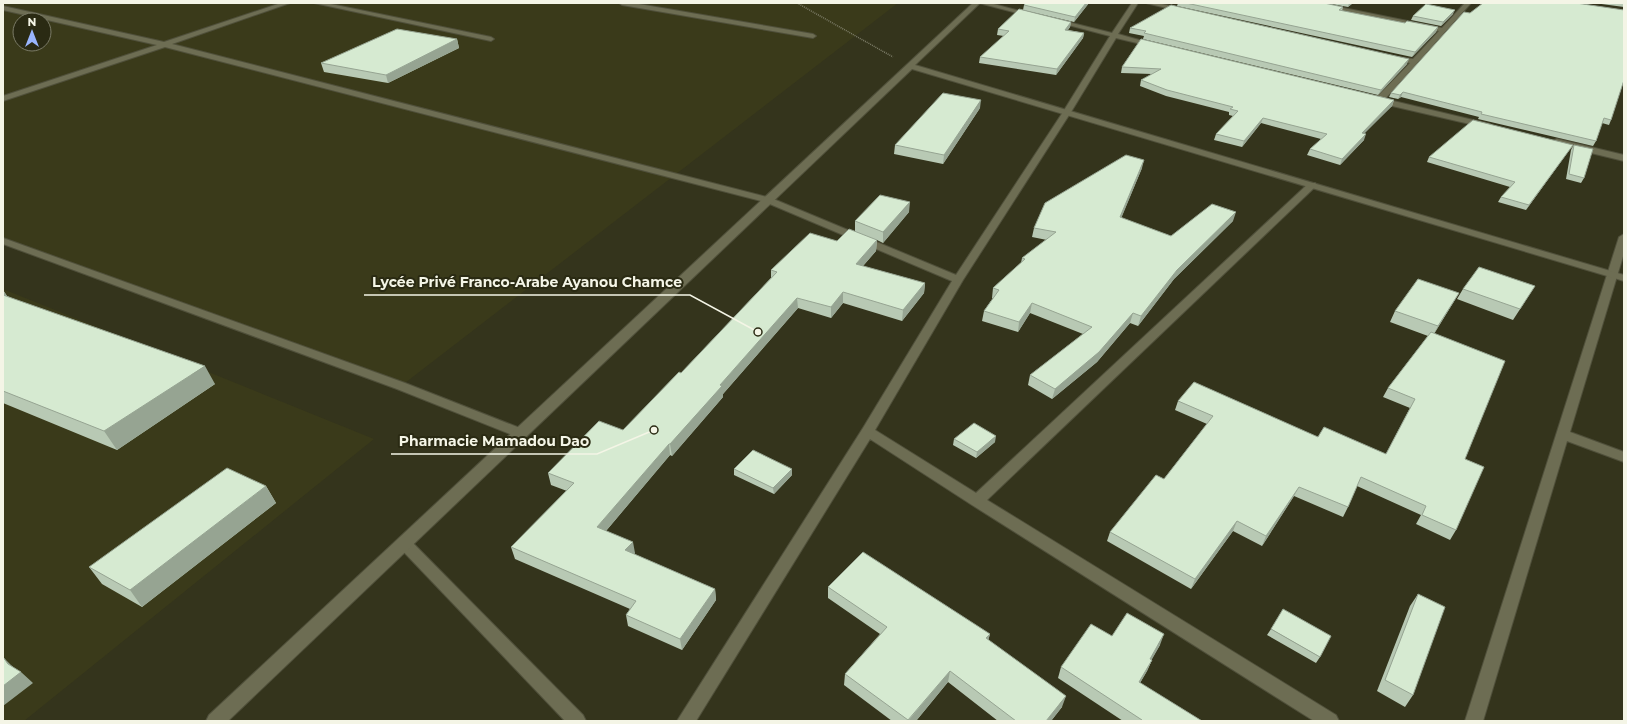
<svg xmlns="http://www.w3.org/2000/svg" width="1627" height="724" viewBox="0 0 1627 724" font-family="Montserrat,sans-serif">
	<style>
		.built { fill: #3a3a1a; fill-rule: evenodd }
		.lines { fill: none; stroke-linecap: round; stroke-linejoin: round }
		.street-casing { stroke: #50503b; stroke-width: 2 }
		.secondary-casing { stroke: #50503b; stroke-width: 2 }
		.path { stroke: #7e7e69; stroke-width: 1.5; stroke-dasharray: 1 1; stroke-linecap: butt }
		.street { fill: #6d6d53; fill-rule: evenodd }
		.secondary { fill: #6d6d53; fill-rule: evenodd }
		.wall { fill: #b8c9b4 }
		.shaded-wall { fill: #96a492 }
		.building { fill: #d6ead1; stroke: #96a492 }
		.leader { fill: none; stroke: #f4f5e6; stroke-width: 1.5 }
		.callout-dot { fill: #f4f5e6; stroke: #2a2a13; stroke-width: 1.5 }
		.callout-label { font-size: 14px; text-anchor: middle; font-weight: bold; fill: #f4f5e6; stroke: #2a2a13; stroke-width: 4; stroke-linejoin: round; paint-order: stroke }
	</style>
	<rect width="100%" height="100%" fill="#34341c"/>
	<path class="built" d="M 3,3 L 898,3 L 401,386 L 3,241 ZM 20,20 L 44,20 L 44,44 L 20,44 Z
		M 3,289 L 374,439 L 24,721 L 3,721 Z"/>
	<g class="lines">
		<g class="street-casing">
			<path id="street" d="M 281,3 L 290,3 L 172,44 L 771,198 L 956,275 L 1063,112 L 1110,36 L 1053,21 L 1056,19 L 1112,33 L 1132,3 L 1138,3 L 1118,34 L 1157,45 L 1154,47 L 1116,38 L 1071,112 L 963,280 L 875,430 L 976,493 L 1309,183 L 1315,183 L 1317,185 L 1315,187 L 987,500 L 1336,715 L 1339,721 L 1314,721 L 972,505 L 870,439 L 696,721 L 677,721 L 863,428 L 952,281 L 765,202 L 165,47 L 3,101 L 3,96 L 157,45 L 3,10 L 3,6 L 164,42 Z
				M 314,3 L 326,3 L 491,37 L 494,39 L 491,41 Z
				M 619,3 L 633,3 L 813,34 L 816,36 L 813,38 L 622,5 Z
				M 979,3 L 990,3 L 1035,15 L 1032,17 Z
				M 1146,3 L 1158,3 L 1186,10 L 1183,12 Z
				M 1307,3 L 1319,3 L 1442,28 L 1465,3 L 1471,3 L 1385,99 L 1490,124 L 1491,126 L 1487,128 L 1375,102 L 1374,100 L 1410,63 L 1390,58 L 1390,56 L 1413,59 L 1439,31 Z
				M 1557,139 L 1624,155 L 1624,161 L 1554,144 L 1553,142 L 1554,140 Z
				M 1624,234 L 1624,253 L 1570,432 L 1624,452 L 1624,462 L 1567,441 L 1483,721 L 1465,721 L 1619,237 Z
				M 3,238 L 405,383 L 525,430 L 527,433 L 525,436 L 520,438 L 515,436 L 397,389 L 3,244 Z
				M 404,537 L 409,539 L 583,715 L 586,721 L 565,721 L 399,547 L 397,543 L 399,539 Z"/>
		</g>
		<g class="secondary-casing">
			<path id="secondary" d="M 973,3 L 980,3 L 915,65 L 1624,275 L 1624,281 L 912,69 L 228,721 L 206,721 L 209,715 Z"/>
		</g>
		<path class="path" d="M 797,3 L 893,57"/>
		<use href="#street" class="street"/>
		<use href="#secondary" class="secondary"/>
	</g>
	<path class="wall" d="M 1026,3 L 1089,3 L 1074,22 L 1023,10 L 1024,5 Z
		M 1178,3 L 1324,3 L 1343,7 L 1342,11 L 1405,23 L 1438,27 L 1436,32 L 1412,57 L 1177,6 Z
		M 1326,3 L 1353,3 L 1348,7 Z
		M 1594,3 L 1624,3 L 1624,7 Z
		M 1464,12 L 1611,120 L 1609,125 L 1602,123 L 1596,141 L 1593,146 L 1478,119 L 1479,117 L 1401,97 L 1398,99 L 1389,97 L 1391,93 Z
		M 1453,14 L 1441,26 L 1411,20 L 1413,16 Z
		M 1071,22 L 1070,27 L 1068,30 L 1084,33 L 1083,38 L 1056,75 L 979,63 L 980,57 L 1004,36 L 997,35 L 998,29 Z
		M 1130,28 L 1407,64 L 1378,95 L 1143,39 L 1144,36 L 1129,33 Z
		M 457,39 L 459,48 L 388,83 L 324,72 L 321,63 Z
		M 1141,39 L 1394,100 L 1392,106 L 1364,133 L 1364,140 L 1340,165 L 1307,155 L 1310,149 L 1321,139 L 1261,123 L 1242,147 L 1214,140 L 1216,134 L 1233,116 L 1229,115 L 1229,112 L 1166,96 L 1140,86 L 1141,80 L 1152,74 L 1121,73 L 1122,67 Z
		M 980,108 L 943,164 L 894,154 L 895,145 Z
		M 1574,145 L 1584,178 L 1581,183 L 1566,179 L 1571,150 Z
		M 1570,149 L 1526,210 L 1498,202 L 1501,197 L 1510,187 L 1427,162 L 1429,157 Z
		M 1142,168 L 1121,218 L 1171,236 L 1233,221 L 1174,279 L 1138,326 L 1130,323 L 1097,362 L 1052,399 L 1028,385 L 1030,375 L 1083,334 L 1030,313 L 1018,332 L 982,321 L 984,311 L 993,298 L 992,298 L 993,288 L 1021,263 L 1022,258 L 1047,240 L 1032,237 L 1034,228 Z
		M 909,212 L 883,243 L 877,240 L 876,251 L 863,266 L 925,283 L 924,293 L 902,321 L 843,303 L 831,318 L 798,308 L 723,394 L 723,397 L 672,456 L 670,455 L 606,531 L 635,553 L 634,554 L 715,589 L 716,600 L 682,650 L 628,626 L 626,615 L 630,609 L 515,559 L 511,547 L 567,491 L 551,485 L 548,473 L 623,430 L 681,373 L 771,278 L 771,270 L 837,241 L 855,231 L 855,221 Z
		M 1535,286 L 1513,320 L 1457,299 L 1463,289 Z
		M 3,290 L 7,296 L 215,384 L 117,450 L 3,403 Z
		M 1459,293 L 1434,334 L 1465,459 L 1456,530 L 1450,540 L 1416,524 L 1421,515 L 1357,486 L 1348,507 L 1343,517 L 1294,496 L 1262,546 L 1233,531 L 1191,589 L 1107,541 L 1110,532 L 1164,479 L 1207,424 L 1175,410 L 1178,401 L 1386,454 L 1410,408 L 1383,397 L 1388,388 L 1428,336 L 1390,322 L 1395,311 Z
		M 954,439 L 995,442 L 976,458 L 953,445 Z
		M 734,469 L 792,475 L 774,494 L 734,475 Z
		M 266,486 L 276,503 L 142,607 L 102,584 L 89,567 Z
		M 828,587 L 990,634 L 988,640 L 1062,707 L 1051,721 L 998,721 L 948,682 L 916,721 L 892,721 L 844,685 L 845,674 L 880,634 L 828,598 Z
		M 1418,594 L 1413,695 L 1405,707 L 1377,691 L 1410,606 Z
		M 1271,629 L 1320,657 L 1316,663 L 1267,635 Z
		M 1112,636 L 1160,645 L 1151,660 L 1152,660 L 1147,671 L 1140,683 L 1202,721 L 1123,721 L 1058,678 L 1061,667 Z"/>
	<path class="shaded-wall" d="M 1086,3 L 1089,3 L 1074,22 L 1075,17 Z
		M 1349,3 L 1353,3 L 1348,7 Z
		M 1455,10 L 1453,14 L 1441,26 L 1443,22 Z
		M 1071,22 L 1070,27 L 1064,35 L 1065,30 Z
		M 1438,27 L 1436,32 L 1412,57 L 1415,52 Z
		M 1084,33 L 1083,38 L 1056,75 L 1057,69 Z
		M 457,39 L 459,48 L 388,83 L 386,75 Z
		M 1409,59 L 1407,64 L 1378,95 L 1381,90 Z
		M 1403,92 L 1401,97 L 1398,99 L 1400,95 Z
		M 981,100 L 980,108 L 943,164 L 944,155 Z
		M 1394,100 L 1392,106 L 1359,139 L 1362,133 Z
		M 1263,118 L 1261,123 L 1242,147 L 1244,141 Z
		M 1366,134 L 1364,140 L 1340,165 L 1342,159 Z
		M 1573,145 L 1570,149 L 1526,210 L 1529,205 Z
		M 1144,160 L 1142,168 L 1118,226 L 1120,217 Z
		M 910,202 L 909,212 L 883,243 L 883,232 Z
		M 1236,212 L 1233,221 L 1174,279 L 1138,326 L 1141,316 L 1177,270 Z
		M 877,240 L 876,251 L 856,274 L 856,264 Z
		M 925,283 L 924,293 L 902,321 L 903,310 Z
		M 3,290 L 7,296 L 3,298 Z
		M 843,292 L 843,303 L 831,318 L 831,307 Z
		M 1459,293 L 1453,303 L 1432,337 L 1438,326 Z
		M 797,298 L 798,308 L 723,394 L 723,397 L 672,456 L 670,444 L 720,385 Z
		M 1032,303 L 1030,313 L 1018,332 L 1019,322 Z
		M 1133,313 L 1130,323 L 1097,362 L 1052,399 L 1055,389 Z
		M 205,366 L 215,384 L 117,450 L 104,431 Z
		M 996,436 L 995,442 L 976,458 L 977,452 Z
		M 669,444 L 670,455 L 600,538 L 597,527 Z
		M 792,469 L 792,475 L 774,494 L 773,488 Z
		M 266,486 L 276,503 L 142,607 L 130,590 Z
		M 1299,487 L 1294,496 L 1262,546 L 1266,536 Z
		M 1237,521 L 1233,531 L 1191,589 L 1195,579 Z
		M 633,542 L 635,553 L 628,562 L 625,550 Z
		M 715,589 L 716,600 L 682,650 L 680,639 Z
		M 990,634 L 987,645 L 986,638 Z
		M 1164,634 L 1160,645 L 1146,670 L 1150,659 Z
		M 3,657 L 15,669 L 21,672 L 33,683 L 3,706 L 3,686 L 8,664 Z
		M 1152,660 L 1147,671 L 1134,693 L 1139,682 Z
		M 950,671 L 948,682 L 916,721 L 908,721 Z
		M 1066,696 L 1062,707 L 1051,721 L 1046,721 Z"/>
	<path class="building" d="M 1026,3 L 1086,3 L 1075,17 L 1024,5 Z
		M 1186,3 L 1324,3 L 1343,7 L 1339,10 L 1405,23 L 1407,21 L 1438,27 L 1415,52 Z
		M 1483,3 L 1576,3 L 1624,10 L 1624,80 L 1611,120 L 1604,118 L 1596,141 L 1481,114 L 1482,112 L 1403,92 L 1400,95 L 1391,93 L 1464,12 L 1470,13 Z
		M 1426,4 L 1455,10 L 1443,22 L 1413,16 Z
		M 1171,5 L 1409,59 L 1381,90 L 1144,33 L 1146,31 L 1130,28 Z
		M 1019,9 L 1071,22 L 1065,30 L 1084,33 L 1057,69 L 980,57 L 1009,31 L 998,29 Z
		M 397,29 L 457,39 L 386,75 L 321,63 Z
		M 1141,39 L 1394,100 L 1362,133 L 1366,134 L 1342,159 L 1310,149 L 1327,134 L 1263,118 L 1244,141 L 1216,134 L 1238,111 L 1230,109 L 1233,107 L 1167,90 L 1141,80 L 1161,69 L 1122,67 Z
		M 943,93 L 981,100 L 944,155 L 895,145 Z
		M 1473,120 L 1573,145 L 1529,205 L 1501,197 L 1515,182 L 1429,157 Z
		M 1574,145 L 1593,149 L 1584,178 L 1569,174 Z
		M 1126,155 L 1144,160 L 1120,217 L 1171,236 L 1212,204 L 1236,212 L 1177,270 L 1141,316 L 1133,313 L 1099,352 L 1055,389 L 1030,375 L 1092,327 L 1032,303 L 1019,322 L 984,311 L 999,290 L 993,288 L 1025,259 L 1022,258 L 1056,232 L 1034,228 L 1045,203 Z
		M 880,195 L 910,202 L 883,232 L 855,221 Z
		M 849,229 L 877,240 L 856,264 L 925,283 L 903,310 L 843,292 L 831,307 L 797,298 L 720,385 L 722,386 L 670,444 L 669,444 L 597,527 L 633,542 L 625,550 L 715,589 L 680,639 L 626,615 L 636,601 L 511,547 L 574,483 L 548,473 L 599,421 L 623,430 L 679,372 L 681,373 L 777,272 L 771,270 L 810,233 L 837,241 Z
		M 1479,267 L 1535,286 L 1520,309 L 1463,289 Z
		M 1418,279 L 1459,293 L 1438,326 L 1395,311 Z
		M 3,295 L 205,366 L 104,431 L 3,391 L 3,320 L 4,319 L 3,319 Z
		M 1431,332 L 1505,361 L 1465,459 L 1484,467 L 1456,530 L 1422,515 L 1426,506 L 1361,477 L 1348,507 L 1299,487 L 1266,536 L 1237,521 L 1195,579 L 1110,532 L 1156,475 L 1164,479 L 1213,416 L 1178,401 L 1194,382 L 1318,437 L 1324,427 L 1386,454 L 1415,399 L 1388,388 Z
		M 974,423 L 996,436 L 977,452 L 954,439 Z
		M 753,450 L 792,469 L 773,488 L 734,469 Z
		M 227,468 L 266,486 L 130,590 L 89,567 Z
		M 863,552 L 990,634 L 986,638 L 1066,696 L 1046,721 L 1016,721 L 950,671 L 908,720 L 845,674 L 887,627 L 828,587 Z
		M 1418,594 L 1445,607 L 1413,695 L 1385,680 Z
		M 1283,609 L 1331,636 L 1320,657 L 1271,629 Z
		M 1127,613 L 1164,634 L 1150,659 L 1152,660 L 1139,682 L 1202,721 L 1141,721 L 1142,720 L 1061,667 L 1091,624 L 1112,636 Z
		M 3,657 L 8,664 L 21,672 L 3,686 Z"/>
	<path class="leader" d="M758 332L690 295H364M654 430L597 454H391"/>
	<g class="callout-dot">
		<circle cx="758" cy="332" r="4"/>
		<circle cx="654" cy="430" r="4"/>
	</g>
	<g class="callout-label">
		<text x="527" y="287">Lycée Privé Franco-Arabe Ayanou Chamce</text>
		<text x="494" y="446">Pharmacie Mamadou Dao</text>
	</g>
	<rect width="1627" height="724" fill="none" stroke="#f4f5e6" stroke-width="8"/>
	<g transform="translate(32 32)"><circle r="19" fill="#2a2a13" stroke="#7b7b67"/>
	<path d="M0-3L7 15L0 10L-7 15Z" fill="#99b5fd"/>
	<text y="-6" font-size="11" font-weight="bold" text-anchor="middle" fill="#f4f5e6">N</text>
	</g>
</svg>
